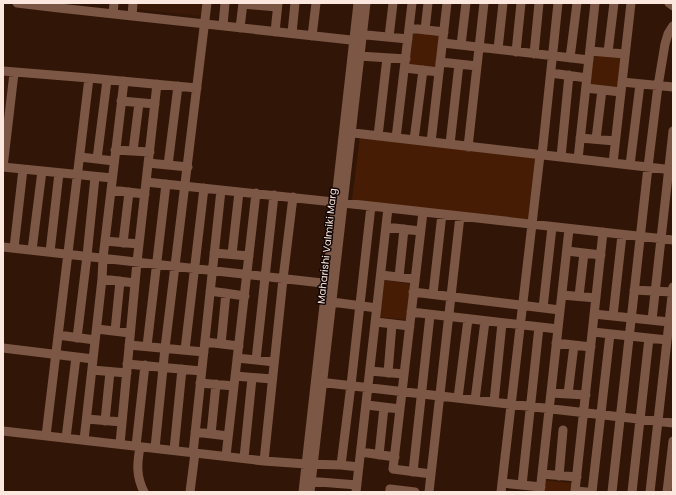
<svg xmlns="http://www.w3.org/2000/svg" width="676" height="495" viewBox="0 0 676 495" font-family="Poppins,sans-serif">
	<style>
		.built { fill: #3a1908 }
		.green { fill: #471c05 }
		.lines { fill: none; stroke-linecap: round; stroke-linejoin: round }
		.minor { stroke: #7d5746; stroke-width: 9 }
		.labels { text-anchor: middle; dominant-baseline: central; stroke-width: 3; stroke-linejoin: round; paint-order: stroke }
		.street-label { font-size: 10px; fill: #fbe7de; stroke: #100502 }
	</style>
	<rect width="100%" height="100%" fill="#311608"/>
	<path class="built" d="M 135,3 L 204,3 L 202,16 L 135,9 Z
		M 3,71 L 9,72 L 3,131 Z"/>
	<path class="green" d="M 411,31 L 441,34 L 437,70 L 407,67 Z
		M 593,52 L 623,55 L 619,91 L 589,88 Z
		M 360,137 L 536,158 L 529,220 L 352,200 Z
		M 382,280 L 412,284 L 408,320 L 378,317 Z
		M 542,480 L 572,483 L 571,492 L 541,492 Z"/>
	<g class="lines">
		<path class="minor" d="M 17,3 L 59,8 L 360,41
			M 669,3 L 673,6
			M 243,4 L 277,7
			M 113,14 L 114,3
			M 132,16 L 133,3
			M 223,25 L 225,3
			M 240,28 L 243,3
			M 409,28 L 444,32
			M 425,30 L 428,3
			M 275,32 L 278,3
			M 292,33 L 295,3
			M 356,34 L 408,39
			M 312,36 L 316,3
			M 389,37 L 393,3
			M 443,43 L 589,60
			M 461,45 L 466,3
			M 498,49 L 503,3
			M 590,51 L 625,54
			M 516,52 L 521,3
			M 608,52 L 614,3
			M 534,54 L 539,3
			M 359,56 L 406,59
			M 570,58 L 577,3
			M 440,62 L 477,66
			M 405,68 L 439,72
			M 3,71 L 89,78 L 197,88
			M 14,73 L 3,167 L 112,178
			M 551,73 L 587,78
			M 622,82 L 673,87
			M 586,88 L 621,92
			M 121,101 L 155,104
			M 345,132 L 673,170
			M 378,136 L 387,58
			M 396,138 L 412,3
			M 580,138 L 615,141
			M 596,139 L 602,90
			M 414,140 L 423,70
			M 431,142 L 447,3
			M 450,144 L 459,64
			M 468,147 L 484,3
			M 115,150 L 150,152
			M 133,151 L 139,103
			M 542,155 L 558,3
			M 80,157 L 114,161
			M 561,157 L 569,75
			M 97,159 L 107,80
			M 578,159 L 595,3
			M 148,163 L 188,167
			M 613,163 L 631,3
			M 168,165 L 178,86
			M 630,165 L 640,84
			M 146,182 L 371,206 L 673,240
			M 111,190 L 145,194
			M 423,212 L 393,469 L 431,474
			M 386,227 L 420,231
			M 105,241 L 139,244
			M 123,243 L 129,192
			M 3,247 L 331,284
			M 14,248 L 23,169
			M 32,250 L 42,171
			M 567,251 L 601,255
			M 50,252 L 59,173
			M 214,253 L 249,256
			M 232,254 L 239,192
			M 381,275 L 415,279
			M 399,277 L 404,229
			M 102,279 L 135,283
			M 634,290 L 672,292
			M 210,291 L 245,296
			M 413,292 L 560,310
			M 433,294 L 442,214
			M 562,295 L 596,298
			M 579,296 L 584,253
			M 332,302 L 377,308
			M 543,308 L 552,227
			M 411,312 L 558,329
			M 594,314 L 669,322
			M 613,316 L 622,235
			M 652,320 L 673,131
			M 376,322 L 410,326
			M 97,329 L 130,333
			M 115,331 L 120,281
			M 593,332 L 667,340
			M 58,335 L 95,340
			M 77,338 L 87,256 L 95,177
			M 205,342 L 239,346
			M 556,343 L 591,347
			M 221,344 L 226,293
			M 129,345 L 204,352
			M 147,346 L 166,184
			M 3,348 L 93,359
			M 185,350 L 204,188
			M 237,358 L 274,362
			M 256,360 L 274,195
			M 127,364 L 201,371
			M 92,370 L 127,373
			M 370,371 L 404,374
			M 388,373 L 392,324
			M 235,376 L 272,379
			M 319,382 L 673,423
			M 200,383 L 234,386
			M 551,393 L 586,395
			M 568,394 L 574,345
			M 458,398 L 468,319
			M 475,400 L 485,321
			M 494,402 L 502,323
			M 367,405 L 400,409
			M 87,419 L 122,422
			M 105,421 L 110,372
			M 3,431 L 264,461 L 306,464 L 341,465 L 359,467
			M 195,432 L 228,436
			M 211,434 L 216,384
			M 46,436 L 89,78
			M 66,438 L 76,357
			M 84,440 L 102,279 L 103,258 L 124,81
			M 120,444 L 137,262 L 157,84
			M 136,446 L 145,365
			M 140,447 C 137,464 136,476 144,492
			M 155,448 L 165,348 L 207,3
			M 174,450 L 182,369
			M 361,452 L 395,457
			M 193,453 L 221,190
			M 379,455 L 384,407
			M 226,456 L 256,193
			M 244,458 L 252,378
			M 264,461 L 283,279 L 293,197
			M 341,465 L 351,385 L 371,206
			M 413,472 L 430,315
			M 542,474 L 577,477
			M 559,476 L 563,430
			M 307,481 L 357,485
			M 502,483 L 541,487
			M 522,485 L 539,327
			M 190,492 L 195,453
			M 303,492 L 358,3
			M 310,492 L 366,3
			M 356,492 L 388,208
			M 390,492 L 390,489 L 415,492
			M 429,492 L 460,216
			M 501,492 L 540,155
			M 540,492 L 569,229
			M 587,492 L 575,491 L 603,232
			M 592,492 L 610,334
			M 612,492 L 648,167 L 658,86 L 665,44 L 668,34 L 673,26
			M 632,492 L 649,338
			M 650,492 L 673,287
			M 667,492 L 673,441"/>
	</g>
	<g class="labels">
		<g class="street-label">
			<text transform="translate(327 246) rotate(-84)">Maharishi Valmiki Marg</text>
		</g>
	</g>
	<rect width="676" height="495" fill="none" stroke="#fbe7de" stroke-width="8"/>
</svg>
